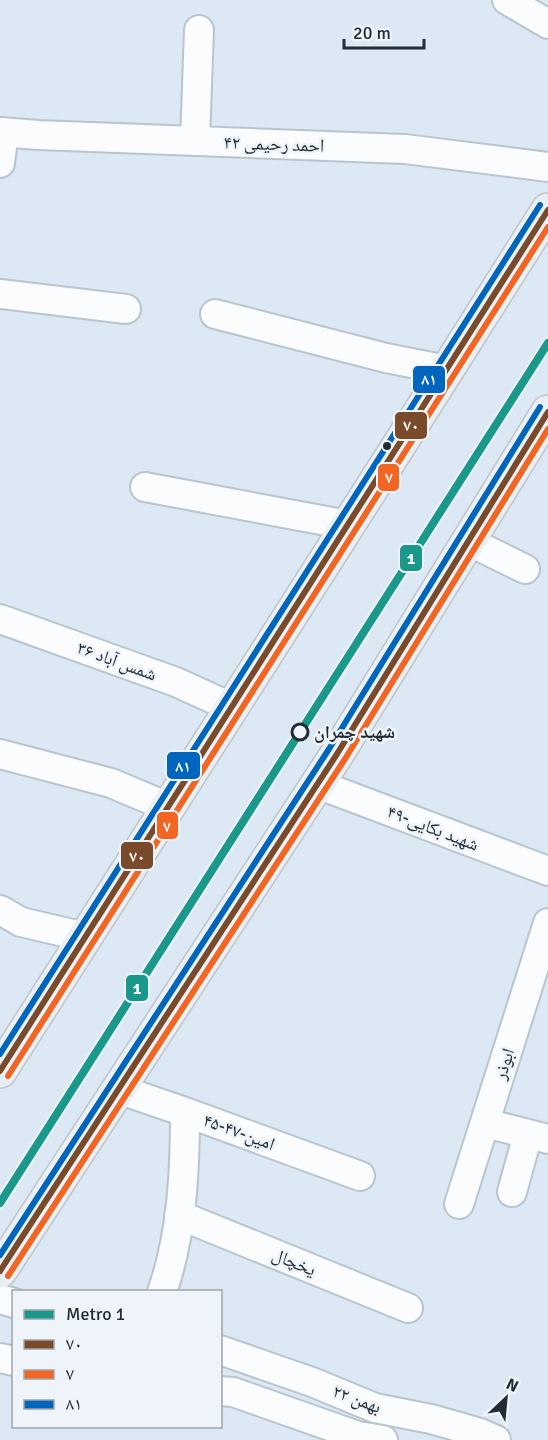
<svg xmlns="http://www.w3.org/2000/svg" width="548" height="1440" viewBox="0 0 548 1440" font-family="Signika,'Noto Naskh Arabic',sans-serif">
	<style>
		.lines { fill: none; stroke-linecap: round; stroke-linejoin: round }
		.minor-casing { stroke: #b9c5ce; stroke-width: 32 }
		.major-casing { stroke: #bec5cb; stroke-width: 36 }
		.minor { stroke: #fafcfd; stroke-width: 28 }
		.major { stroke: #e9eff4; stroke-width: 33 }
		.bus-1-casing { stroke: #eff4fa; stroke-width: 10 }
		.bus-2-casing { stroke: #eff4fa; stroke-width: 10 }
		.bus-3-casing { stroke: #eff4fa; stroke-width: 10 }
		.bus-1 { stroke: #7a4b2a; stroke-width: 6 }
		.bus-2 { stroke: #f26522; stroke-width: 6 }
		.bus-3 { stroke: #0065bd; stroke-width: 6 }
		.metro-1-casing { stroke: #eff4fa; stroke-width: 12 }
		.metro-1 { stroke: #1a988c; stroke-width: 8 }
		.bus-dot { fill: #212c35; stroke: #eff4fa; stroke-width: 2 }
		.stop-dot { fill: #eff4fa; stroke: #212c35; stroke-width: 3 }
		.labels { text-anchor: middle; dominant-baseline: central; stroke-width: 5; stroke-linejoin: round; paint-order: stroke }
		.street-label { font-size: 18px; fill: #212c35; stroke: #eff4fa }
		.stop-label { font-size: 18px; font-weight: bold; fill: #212c35; stroke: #eff4fa; text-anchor: start }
		.line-badge { stroke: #eff4fa; stroke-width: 2 }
		.badge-label { font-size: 16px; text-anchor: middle; font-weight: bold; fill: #fff }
	</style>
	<rect width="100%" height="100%" fill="#dce9f4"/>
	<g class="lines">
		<g class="minor-casing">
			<path id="minor" d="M 507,0 L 548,24
				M 0,132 L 38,135 L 405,149 L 548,167
				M 195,141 L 199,30
				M 0,163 L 4,132
				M 0,294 L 126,309
				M 215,314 L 386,358 L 447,370
				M 145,487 L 348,525
				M 468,541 L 525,569
				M 0,619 L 176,682 L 231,707
				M 0,754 L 111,783 L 168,807
				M 317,784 L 548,871
				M 0,910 L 21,922 L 85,937
				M 118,1089 L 185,1112 L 360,1176
				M 485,1123 L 548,1139
				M 512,1192 L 528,1134
				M 459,1204 L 548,923
				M 179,1215 L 408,1308
				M 162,1292 C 182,1235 185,1172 185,1112
				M 0,1299 L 14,1303
				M 220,1350 L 312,1382 L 375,1408 L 431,1419 L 480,1433 L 496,1440
				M 0,1358 L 14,1361
				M 220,1391 L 233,1392 L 358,1436 L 383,1440"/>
		</g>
		<g class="major-casing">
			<path id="major" d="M 0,1071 L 447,370 L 548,210
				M 0,1271 L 337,754 L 548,412"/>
		</g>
		<use href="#minor" class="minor"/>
		<use href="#major" class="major"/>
		<g class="bus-1-casing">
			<path id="bus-1" d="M 0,1071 L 548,210
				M 0,1271 L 337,754 L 548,412"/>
		</g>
		<g class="bus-2-casing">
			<path id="bus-2" d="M 8,1076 L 548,227
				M 8,1276 L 345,759 L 548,429"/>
		</g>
		<g class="bus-3-casing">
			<path id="bus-3" d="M 0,1054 L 540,205
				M 0,1255 L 329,749 L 540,407"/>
		</g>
		<use href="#bus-1" class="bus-1"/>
		<use href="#bus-2" class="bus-2"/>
		<use href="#bus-3" class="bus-3"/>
		<g class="metro-1-casing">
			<path id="metro-1" d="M 0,1203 L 548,343"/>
		</g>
		<use href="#metro-1" class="metro-1"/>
	</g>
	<circle class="bus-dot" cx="387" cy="446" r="5"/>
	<circle class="stop-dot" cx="300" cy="732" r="8"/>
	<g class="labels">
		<g class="street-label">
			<text transform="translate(274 144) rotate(2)">۴۲ احمد رحیمی</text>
			<text transform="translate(117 661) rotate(20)">شمس آباد ۳۶</text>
			<text transform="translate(433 828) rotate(21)">۴۹-شهید بکایی</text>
			<text transform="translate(504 1064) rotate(-72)">ابوذر</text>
			<text transform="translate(239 1132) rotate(20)">۴۵-۴۷-امین</text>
			<text transform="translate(294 1262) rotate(22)">یخچال</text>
			<text transform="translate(357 1399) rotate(20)">۲۲ بهمن</text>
		</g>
		<g class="stop-label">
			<text x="314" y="732">شهید چمران</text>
		</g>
	</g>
	<g class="line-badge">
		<rect x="412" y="365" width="34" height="29" rx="6" fill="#0065bd"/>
		<rect x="394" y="411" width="34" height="29" rx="6" fill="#7a4b2a"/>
		<rect x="377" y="463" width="23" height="29" rx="6" fill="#f26522"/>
		<rect x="399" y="544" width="24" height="28" rx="6" fill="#1a988c"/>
		<rect x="166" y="751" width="35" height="29" rx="6" fill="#0065bd"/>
		<rect x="156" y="811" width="23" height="29" rx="6" fill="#f26522"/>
		<rect x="120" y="841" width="34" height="29" rx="6" fill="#7a4b2a"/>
		<rect x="125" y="974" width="24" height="28" rx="6" fill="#1a988c"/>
	</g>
	<g class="badge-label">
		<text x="429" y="385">۸۱</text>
		<text x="411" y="431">۷۰</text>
		<text x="389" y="483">۷</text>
		<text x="411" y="564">1</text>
		<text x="183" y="772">۸۱</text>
		<text x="167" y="832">۷</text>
		<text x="137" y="862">۷۰</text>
		<text x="137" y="994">1</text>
	</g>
	<rect x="12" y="1290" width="210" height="138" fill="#eff4fa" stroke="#9da4ab" stroke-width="1.5"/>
	<rect x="24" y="1310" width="30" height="9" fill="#1a988c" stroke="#9da4ab" stroke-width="1.5"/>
	<text x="66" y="1320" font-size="18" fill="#212c35">Metro 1</text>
	<rect x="24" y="1340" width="30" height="9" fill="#7a4b2a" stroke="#9da4ab" stroke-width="1.5"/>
	<text x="66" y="1350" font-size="18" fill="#212c35">۷۰</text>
	<rect x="24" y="1370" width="30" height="9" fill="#f26522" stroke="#9da4ab" stroke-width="1.5"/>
	<text x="66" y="1380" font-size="18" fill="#212c35">۷</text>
	<rect x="24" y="1400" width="30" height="9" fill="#0065bd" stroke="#9da4ab" stroke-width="1.5"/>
	<text x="66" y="1410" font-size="18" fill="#212c35">۸۱</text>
	<g transform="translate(506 1398) rotate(26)" stroke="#eff4fa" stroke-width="4.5" paint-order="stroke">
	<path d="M0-4.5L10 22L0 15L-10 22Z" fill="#212c35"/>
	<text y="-9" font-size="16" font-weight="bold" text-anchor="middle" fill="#212c35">N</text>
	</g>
	<path d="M344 39v9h80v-9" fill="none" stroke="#212c35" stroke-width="3"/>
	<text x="353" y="39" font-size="18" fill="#212c35" stroke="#eff4fa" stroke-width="4.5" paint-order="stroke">20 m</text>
</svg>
